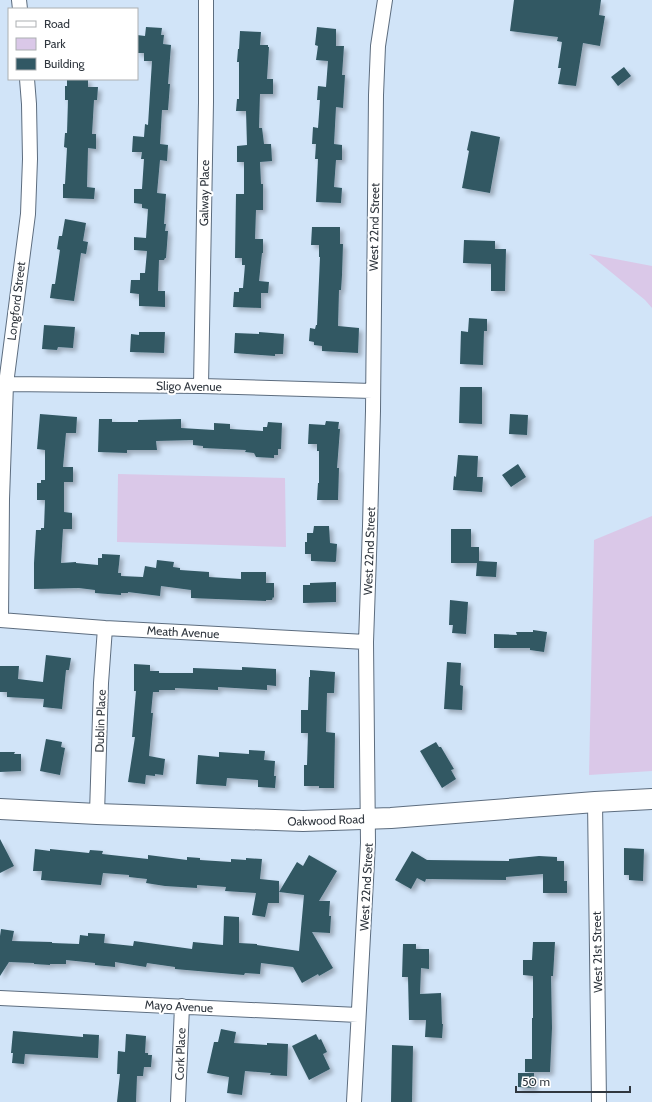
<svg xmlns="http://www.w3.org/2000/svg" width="652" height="1102" viewBox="0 0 652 1102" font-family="Cabin,sans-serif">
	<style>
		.green { fill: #dac8e8 }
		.building { fill: #315864; filter: url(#shadow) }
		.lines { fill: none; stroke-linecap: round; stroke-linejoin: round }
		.street-casing { stroke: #5d6d7f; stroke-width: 16 }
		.secondary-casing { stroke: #5d6d7f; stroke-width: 22 }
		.street { stroke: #fff; stroke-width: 14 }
		.secondary { stroke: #fff; stroke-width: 20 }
		.labels { text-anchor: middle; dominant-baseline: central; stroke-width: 4; stroke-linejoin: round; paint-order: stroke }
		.street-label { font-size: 12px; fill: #30373f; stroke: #fff }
	</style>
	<defs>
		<filter id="shadow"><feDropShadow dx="3.5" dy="3.5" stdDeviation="2" flood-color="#0004"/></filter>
	</defs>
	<rect width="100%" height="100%" fill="#d1e4f8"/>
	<path class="green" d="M 589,254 L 652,266 L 652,308 L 645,300 Z
		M 118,474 L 285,478 L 286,547 L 117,542 Z
		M 652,516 L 652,771 L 589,775 L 594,540 Z"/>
	<path class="building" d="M 514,0 L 601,0 L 599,15 L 605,16 L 600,46 L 583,43 L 576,86 L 558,84 L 561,68 L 558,68 L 562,42 L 557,41 L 558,37 L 510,31 Z
		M 146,27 L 162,28 L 161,35 L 164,35 L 163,44 L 171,45 L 168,84 L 170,84 L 168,110 L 162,110 L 160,144 L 168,145 L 167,161 L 160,160 L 157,193 L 166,194 L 164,224 L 166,224 L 165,231 L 168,231 L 166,258 L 165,258 L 164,260 L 159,260 L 158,291 L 165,291 L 165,307 L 139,306 L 139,294 L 130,293 L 131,280 L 140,280 L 140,273 L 145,273 L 147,251 L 134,250 L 134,237 L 146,238 L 148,209 L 142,208 L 142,204 L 134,203 L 134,189 L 142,189 L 144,159 L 141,159 L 142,152 L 132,152 L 133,136 L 144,137 L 145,124 L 148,125 L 152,61 L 144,61 L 144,53 L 137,53 L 137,35 L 145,36 Z
		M 317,27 L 336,29 L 336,46 L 344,46 L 342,75 L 345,75 L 343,108 L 336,107 L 334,144 L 342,145 L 342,160 L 336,160 L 334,187 L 342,188 L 341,203 L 316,202 L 318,159 L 315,159 L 316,144 L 312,144 L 313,127 L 318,128 L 320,100 L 317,100 L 318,86 L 326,87 L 328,61 L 316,60 L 318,46 L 315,45 Z
		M 240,31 L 261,32 L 260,45 L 268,45 L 268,47 L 269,47 L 267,79 L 273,79 L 273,94 L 260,94 L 259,128 L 262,128 L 264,144 L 271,144 L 272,161 L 260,162 L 261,184 L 263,184 L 263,210 L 256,210 L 255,239 L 263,239 L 263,253 L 262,253 L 259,281 L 269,282 L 268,293 L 261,293 L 261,308 L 233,307 L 234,292 L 239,292 L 239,288 L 243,288 L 245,265 L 242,265 L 242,258 L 235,258 L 236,194 L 244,194 L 244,162 L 237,162 L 237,146 L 247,145 L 246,111 L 236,111 L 237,99 L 239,99 L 239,62 L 237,62 L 238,49 L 239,49 Z
		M 624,67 L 631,76 L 618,86 L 611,77 Z
		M 67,79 L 88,79 L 88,87 L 98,87 L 97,100 L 94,100 L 92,134 L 96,134 L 96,149 L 88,148 L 87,187 L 95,188 L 94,199 L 63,198 L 63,184 L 65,184 L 67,148 L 64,147 L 65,133 L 67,133 L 68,100 L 65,100 L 65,86 L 67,86 Z
		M 471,131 L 500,137 L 490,193 L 462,188 L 469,151 L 467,150 Z
		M 65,219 L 86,223 L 83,241 L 88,242 L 86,254 L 81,253 L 74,301 L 50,298 L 52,284 L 55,284 L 60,250 L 57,249 L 59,236 L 62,236 Z
		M 312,227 L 340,227 L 340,244 L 343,244 L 342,275 L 341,290 L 339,290 L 338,326 L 359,328 L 358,353 L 322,351 L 322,346 L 314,345 L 314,342 L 309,341 L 310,328 L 315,329 L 316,325 L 317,325 L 320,257 L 319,257 L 319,245 L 311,245 Z
		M 464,240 L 495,241 L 495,249 L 506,249 L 505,291 L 491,291 L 491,264 L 463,263 Z
		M 469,318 L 487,319 L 487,331 L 484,331 L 483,365 L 460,364 L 461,331 L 468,332 Z
		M 44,325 L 75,327 L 73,348 L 58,347 L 57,350 L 42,349 Z
		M 139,332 L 165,332 L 164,353 L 130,352 L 131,334 L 139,335 Z
		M 259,332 L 284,334 L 283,354 L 275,354 L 275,356 L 234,353 L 235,333 L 259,334 Z
		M 460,387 L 482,387 L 482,424 L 459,423 Z
		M 40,414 L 77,417 L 76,433 L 66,433 L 63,467 L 73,467 L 73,482 L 64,482 L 64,512 L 72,513 L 72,529 L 63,529 L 61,563 L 76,562 L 76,563 L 98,565 L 98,558 L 102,558 L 102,554 L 120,555 L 118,573 L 121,573 L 121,576 L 143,577 L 145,566 L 156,568 L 157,560 L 174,562 L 173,567 L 180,568 L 180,570 L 209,572 L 209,577 L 241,579 L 241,572 L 266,572 L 266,583 L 274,583 L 274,598 L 273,597 L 272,600 L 266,600 L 266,601 L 191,598 L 191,590 L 161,586 L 160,596 L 128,592 L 128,593 L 121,593 L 121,595 L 95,593 L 95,590 L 79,588 L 34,589 L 34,563 L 36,530 L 41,530 L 41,528 L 44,528 L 45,500 L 37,500 L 37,483 L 41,483 L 41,480 L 45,480 L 45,450 L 37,449 Z
		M 510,414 L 528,415 L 527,435 L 509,434 Z
		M 99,419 L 112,419 L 112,422 L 138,422 L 138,420 L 181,419 L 181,428 L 214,430 L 214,423 L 230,424 L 230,429 L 263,431 L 263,427 L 267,427 L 268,422 L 282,423 L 281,449 L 278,449 L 278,455 L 274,455 L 274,458 L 256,457 L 254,453 L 245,452 L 246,450 L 203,448 L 203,446 L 193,445 L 193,440 L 156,441 L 157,450 L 127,450 L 127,453 L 98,452 Z
		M 326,421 L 339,422 L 338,429 L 340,429 L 337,468 L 339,468 L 338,500 L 317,500 L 318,483 L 319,483 L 319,451 L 317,451 L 317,444 L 308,444 L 309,424 L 325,425 Z
		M 458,455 L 478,456 L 477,477 L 483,477 L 482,492 L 453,490 L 454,476 L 456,477 Z
		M 518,464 L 526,477 L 511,487 L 502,475 Z
		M 314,526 L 329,526 L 330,543 L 337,544 L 336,561 L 335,562 L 311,561 L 311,554 L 305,554 L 305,542 L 307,542 L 307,533 L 313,533 Z
		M 451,529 L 471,529 L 471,547 L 479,547 L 479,561 L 497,562 L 496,577 L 476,576 L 477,563 L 451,563 Z
		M 336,582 L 336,602 L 303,603 L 303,585 L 310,585 L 310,583 Z
		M 450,600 L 468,602 L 466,634 L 452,633 L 453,625 L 449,625 Z
		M 533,630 L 547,632 L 544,652 L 530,650 L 530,648 L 494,648 L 494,634 L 517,635 L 516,632 L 533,632 Z
		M 46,655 L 71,658 L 69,670 L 66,670 L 62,709 L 43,707 L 44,699 L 7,697 L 7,692 L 0,692 L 0,666 L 19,666 L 18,679 L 43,682 Z
		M 447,662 L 461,663 L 460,685 L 463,686 L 462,710 L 444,709 Z
		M 134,664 L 150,665 L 150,671 L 159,671 L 159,673 L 193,673 L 193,668 L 242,670 L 242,667 L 276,669 L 276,686 L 267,685 L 267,690 L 218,687 L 218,690 L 175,688 L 175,690 L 159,690 L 159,692 L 153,692 L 151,713 L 153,713 L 149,756 L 165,759 L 163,775 L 155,774 L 155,776 L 146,775 L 145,784 L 128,782 L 135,737 L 132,737 L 136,691 L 134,691 Z
		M 310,670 L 335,672 L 334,693 L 327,693 L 326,732 L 335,733 L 334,788 L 319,788 L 319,786 L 304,786 L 304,765 L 307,765 L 308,733 L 301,733 L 301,710 L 308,710 L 309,677 L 310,677 Z
		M 46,739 L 62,742 L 61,747 L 65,748 L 60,775 L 40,771 Z
		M 436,742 L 439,747 L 441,747 L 454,769 L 451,770 L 456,779 L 442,788 L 420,751 Z
		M 249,750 L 265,751 L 264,760 L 275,761 L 274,776 L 276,776 L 275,788 L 258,787 L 258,780 L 227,778 L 226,786 L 196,784 L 198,755 L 219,757 L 219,752 L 249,754 Z
		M 0,752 L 15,752 L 14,754 L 21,754 L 21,771 L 0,772 Z
		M 0,839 L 14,866 L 0,873 Z
		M 624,848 L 644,849 L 643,881 L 629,880 L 629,875 L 624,875 Z
		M 35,849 L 50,851 L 50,849 L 89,853 L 90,850 L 103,851 L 102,854 L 148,859 L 148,855 L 187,860 L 187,857 L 200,858 L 200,860 L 231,862 L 231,859 L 246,860 L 246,858 L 262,859 L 260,879 L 279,881 L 279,903 L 268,903 L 265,917 L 252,915 L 256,893 L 225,891 L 226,887 L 197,885 L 197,888 L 165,886 L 146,883 L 147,879 L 129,877 L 129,875 L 103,873 L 101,885 L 41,880 L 42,871 L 33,871 Z
		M 412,851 L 427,860 L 509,861 L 509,859 L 539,856 L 557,857 L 557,861 L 564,861 L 564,881 L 567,881 L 567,893 L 543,893 L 543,874 L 506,877 L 506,880 L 426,879 L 425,882 L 417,878 L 411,889 L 395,880 Z
		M 309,855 L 337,871 L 319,901 L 330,901 L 329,916 L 331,916 L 330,933 L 312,932 L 333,968 L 319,976 L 318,974 L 302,983 L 293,967 L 261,963 L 260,974 L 245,973 L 244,975 L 175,969 L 175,967 L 147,963 L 146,967 L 115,962 L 115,967 L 95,965 L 95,963 L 66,960 L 66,964 L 50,964 L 50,965 L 34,964 L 34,963 L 9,962 L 0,976 L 0,936 L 1,929 L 14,931 L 12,941 L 52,942 L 52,943 L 79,944 L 80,935 L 88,936 L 88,933 L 105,934 L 104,943 L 133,946 L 134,941 L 192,949 L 193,942 L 223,945 L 224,916 L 239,917 L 239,943 L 257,944 L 257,945 L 299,951 L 304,895 L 279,892 L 297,862 L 303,866 Z
		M 533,942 L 555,942 L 553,976 L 551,976 L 552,1028 L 550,1072 L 525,1072 L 525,1059 L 532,1059 L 532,1018 L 533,1018 L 533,976 L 523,975 L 523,960 L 532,960 Z
		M 403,944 L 416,944 L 416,949 L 429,949 L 429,969 L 421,968 L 420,994 L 441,993 L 442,1024 L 443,1024 L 442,1038 L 425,1037 L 426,1020 L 409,1020 L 408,977 L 402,977 Z
		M 221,1029 L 236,1032 L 234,1043 L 267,1045 L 267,1043 L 288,1044 L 287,1076 L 270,1075 L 271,1073 L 245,1071 L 242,1095 L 227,1093 L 229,1077 L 207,1073 L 214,1042 L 218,1042 Z
		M 13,1031 L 83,1037 L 83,1034 L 99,1035 L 98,1058 L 25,1054 L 24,1064 L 12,1063 L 13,1053 L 11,1053 Z
		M 126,1034 L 146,1036 L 145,1053 L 148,1053 L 148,1055 L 152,1055 L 151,1067 L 144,1067 L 143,1076 L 137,1076 L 136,1102 L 117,1102 L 120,1074 L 117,1074 L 118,1051 L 125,1052 Z
		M 316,1034 L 319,1040 L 321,1039 L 327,1052 L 323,1054 L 330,1069 L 309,1080 L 292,1046 Z
		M 392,1045 L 413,1046 L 412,1102 L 391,1102 Z
		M 518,1073 L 534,1073 L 534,1088 L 518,1087 Z"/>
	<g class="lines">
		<g class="street-casing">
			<path id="street" d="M 19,0 L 20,9
				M 6,384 L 201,386 L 372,391
				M 201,386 L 206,102 L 206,0
				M 0,620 L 105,628 L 366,642
				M 1,620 L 2,499 L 6,384 L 28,214 L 30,159 L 29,104 L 27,79
				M 595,802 L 599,1102
				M 97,814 L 101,683 L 105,628
				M 0,998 L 358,1015
				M 178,1102 L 182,1006
				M 354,1102 L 368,843 L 366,642 L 370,526 L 373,411 L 376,95 L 378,46 L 385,0"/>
		</g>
		<g class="secondary-casing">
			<path id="secondary" d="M 0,809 L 97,814 L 303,821 L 391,818 L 595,802 L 652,799"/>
		</g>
		<use href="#street" class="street"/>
		<use href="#secondary" class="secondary"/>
	</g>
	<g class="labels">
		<g class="street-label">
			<text transform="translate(204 193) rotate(-89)">Galway Place</text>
			<text transform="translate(374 227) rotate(-89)">West 22nd Street</text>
			<text transform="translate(16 301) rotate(-83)">Longford Street</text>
			<text transform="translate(189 386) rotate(1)">Sligo Avenue</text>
			<text transform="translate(369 551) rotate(-88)">West 22nd Street</text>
			<text transform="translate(183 632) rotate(3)">Meath Avenue</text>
			<text transform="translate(100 721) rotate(-88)">Dublin Place</text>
			<text transform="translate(326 820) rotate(-2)">Oakwood Road</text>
			<text transform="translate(366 887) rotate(-87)">West 22nd Street</text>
			<text transform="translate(597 952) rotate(-91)">West 21st Street</text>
			<text transform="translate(179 1006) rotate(3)">Mayo Avenue</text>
			<text transform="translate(180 1054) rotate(-88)">Cork Place</text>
		</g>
	</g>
	<rect x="8" y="8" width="130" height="72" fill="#ffffff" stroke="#acafb2"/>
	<rect x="16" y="21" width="20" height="6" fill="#ffffff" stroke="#acafb2"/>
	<text x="44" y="28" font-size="12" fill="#30373f">Road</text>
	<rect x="16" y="38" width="20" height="12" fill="#dac8e8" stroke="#acafb2"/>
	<text x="44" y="48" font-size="12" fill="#30373f">Park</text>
	<rect x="16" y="58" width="20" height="12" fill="#315864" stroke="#acafb2"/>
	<text x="44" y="68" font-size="12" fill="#30373f">Building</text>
	<path d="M516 1086v6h114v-6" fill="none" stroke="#30373f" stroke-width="2"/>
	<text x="522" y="1086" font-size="12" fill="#30373f" stroke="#ffffff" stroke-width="3" paint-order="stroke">50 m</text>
</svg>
